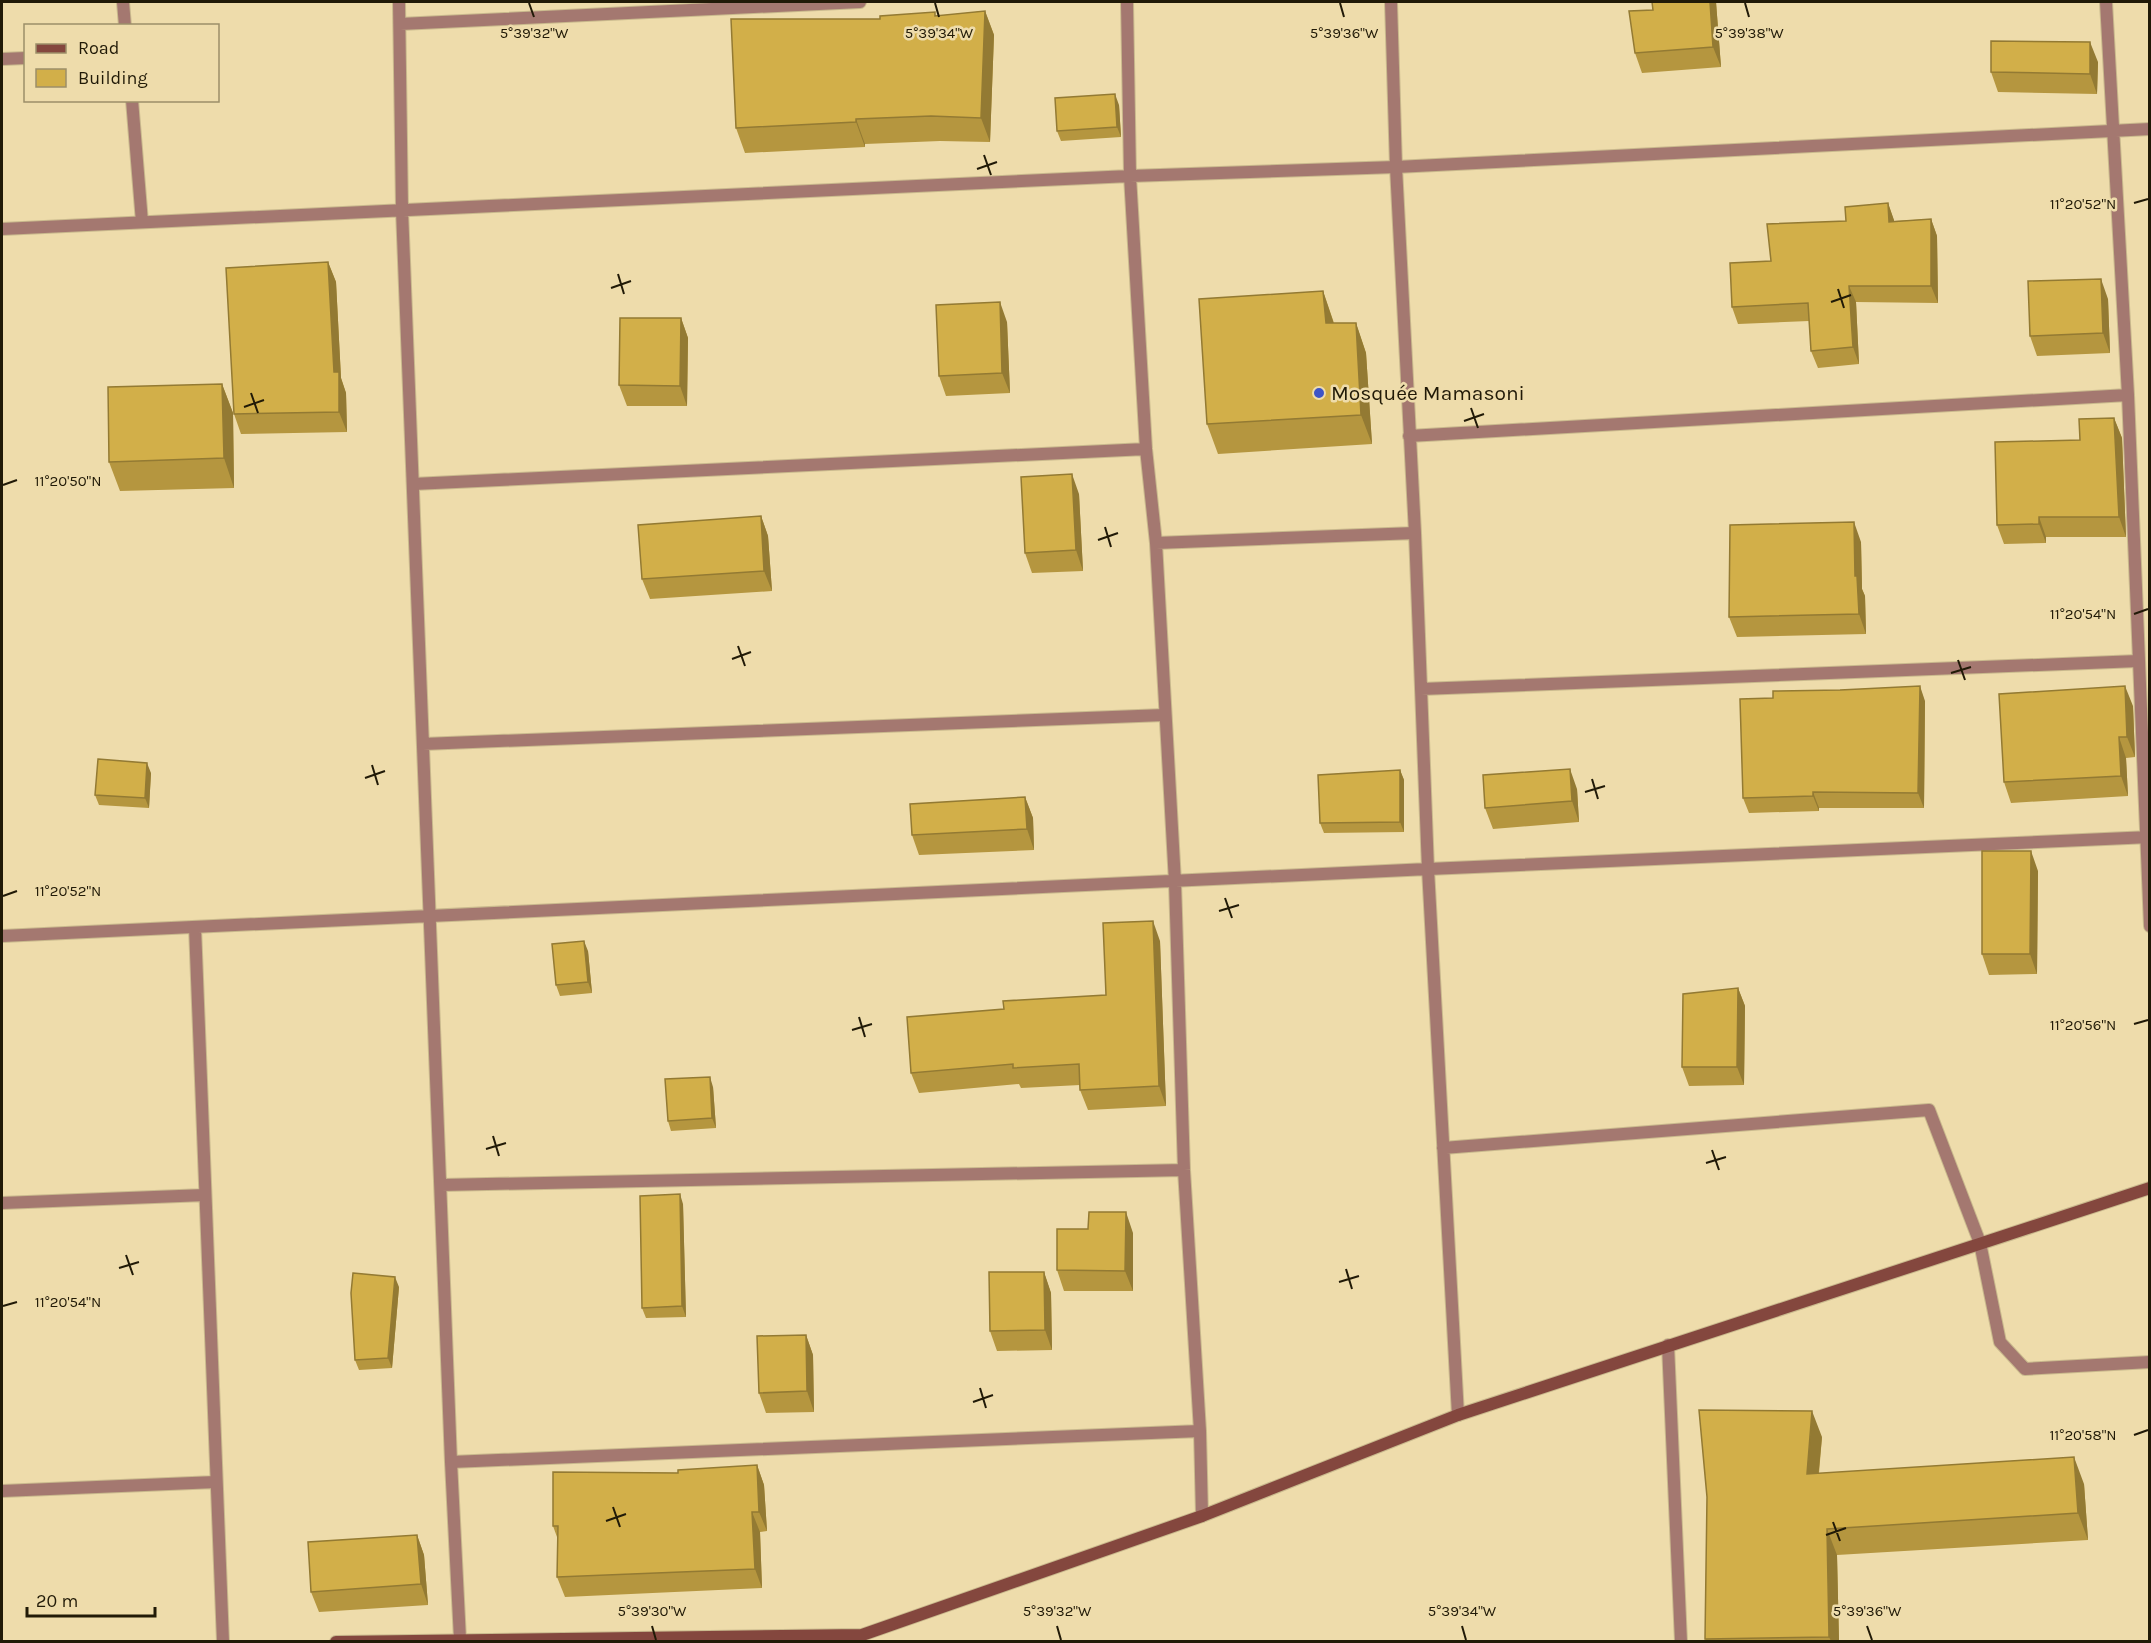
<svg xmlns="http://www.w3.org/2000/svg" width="2151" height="1643" viewBox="0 0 2151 1643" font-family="Karla,sans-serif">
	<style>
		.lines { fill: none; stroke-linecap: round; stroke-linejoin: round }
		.street-casing { stroke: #c9b98d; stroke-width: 14 }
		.secondary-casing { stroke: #c9b98d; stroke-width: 14 }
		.street { stroke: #a47870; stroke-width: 12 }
		.secondary { stroke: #84473e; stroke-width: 12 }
		.wall { fill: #b5963f }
		.shaded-wall { fill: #937a33 }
		.building { fill: #d2af49; stroke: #937a33; stroke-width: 1.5 }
		.ticks { fill: none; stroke: #211a07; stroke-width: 2 }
		.poi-dot { fill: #3d54c7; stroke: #eedcab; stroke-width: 2 }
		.labels { text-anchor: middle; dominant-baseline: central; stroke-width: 5; stroke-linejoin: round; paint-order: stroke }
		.poi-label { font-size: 21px; fill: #211a07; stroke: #eedcab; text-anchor: start }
		.ticks-label { font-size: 15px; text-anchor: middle; fill: #211a07; stroke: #eedcab; stroke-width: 5; stroke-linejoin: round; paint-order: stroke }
	</style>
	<rect width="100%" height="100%" fill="#eedcab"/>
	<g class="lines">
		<g class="street-casing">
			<path id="street" d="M 123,2 L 125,26
				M 399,2 L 402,210 L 451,1462 L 460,1639
				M 1127,2 L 1130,176 L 1146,449 L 1156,543 L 1175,882 L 1184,1170 L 1200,1431 L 1202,1516
				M 1391,2 L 1396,167 L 1415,533 L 1428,869 L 1458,1415
				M 2106,2 L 2128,395 L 2150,926
				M 400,24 L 860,2
				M 2,59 L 26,58
				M 132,100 L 142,222
				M 2,229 L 1130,176 L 1396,167 L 2150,129
				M 1409,436 L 2128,395
				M 413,484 L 1146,449
				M 1156,543 L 1415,533
				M 1421,689 L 2138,661
				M 423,744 L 1164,715
				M 195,927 L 223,1642
				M 2,936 L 1428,869 L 2150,837
				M 1443,1148 L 1929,1110 L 1980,1243 L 2000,1342 L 2025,1369 L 2150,1362
				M 441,1185 L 1184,1170
				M 2,1203 L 205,1195
				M 1668,1345 L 1681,1642
				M 451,1462 L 1200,1431
				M 2,1491 L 216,1482"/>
		</g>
		<g class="secondary-casing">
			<path id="secondary" d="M 336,1642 L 862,1635 L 1202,1516 L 1458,1415 L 2150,1188"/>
		</g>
		<use href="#street" class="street"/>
		<use href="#secondary" class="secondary"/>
	</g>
	<path class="wall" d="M 1716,2 L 1721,67 L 1642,73 L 1635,53 L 1653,10 Z
		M 985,11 L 994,35 L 990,142 L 940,141 L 865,144 L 865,147 L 745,153 L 736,128 L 880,19 L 936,16 Z
		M 2098,62 L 2097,94 L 1998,92 L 1991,72 Z
		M 1119,105 L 1121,137 L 1061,141 L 1057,131 Z
		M 1888,203 L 1894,221 L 1931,219 L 1937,236 L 1938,303 L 1856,302 L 1859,364 L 1818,368 L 1811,351 L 1809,321 L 1738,324 L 1732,307 L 1771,261 L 1846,221 Z
		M 328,262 L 336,282 L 341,378 L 346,393 L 347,432 L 241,434 L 234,414 Z
		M 1323,291 L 1334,323 L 1356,323 L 1366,353 L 1372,444 L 1218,454 L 1207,424 Z
		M 2108,299 L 2110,353 L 2037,356 L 2030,336 Z
		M 681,318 L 688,338 L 687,406 L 627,406 L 619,385 Z
		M 1007,322 L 1010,393 L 946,396 L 939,376 Z
		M 222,384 L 233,413 L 234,488 L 120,491 L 109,462 Z
		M 2114,418 L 2122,438 L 2126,537 L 2046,537 L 2046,543 L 2004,544 L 1997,525 L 2080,440 Z
		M 1079,494 L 1083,571 L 1032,573 L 1025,553 Z
		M 761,516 L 768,536 L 772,591 L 650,599 L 642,579 Z
		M 1861,542 L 1862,589 L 1865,596 L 1866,634 L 1737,637 L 1729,617 Z
		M 1925,701 L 1924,808 L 1819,808 L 1819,811 L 1749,813 L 1743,798 Z
		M 2133,706 L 2135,757 L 2126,758 L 2128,796 L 2011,803 L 2004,782 Z
		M 1400,770 L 1404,780 L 1404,832 L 1324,833 L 1320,823 Z
		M 151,773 L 149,808 L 99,805 L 95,795 Z
		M 1577,789 L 1579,822 L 1493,829 L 1485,808 Z
		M 1025,797 L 1033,818 L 1034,850 L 919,855 L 912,835 Z
		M 2038,871 L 2037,974 L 1989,975 L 1982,954 Z
		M 1160,941 L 1166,1106 L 1088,1110 L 1080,1090 L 1080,1085 L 1021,1088 L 1019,1084 L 919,1093 L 911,1073 L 1004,1009 L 1106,995 Z
		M 588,951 L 592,993 L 560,996 L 556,985 Z
		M 1738,988 L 1745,1006 L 1744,1085 L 1689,1086 L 1682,1067 Z
		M 713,1087 L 716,1128 L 671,1131 L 668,1121 Z
		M 683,1204 L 686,1317 L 646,1318 L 642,1308 Z
		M 1088,1229 L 1133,1233 L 1133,1291 L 1064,1291 L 1057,1270 Z
		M 1044,1272 L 1051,1293 L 1052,1350 L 997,1351 L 990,1331 Z
		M 399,1287 L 392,1368 L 359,1370 L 355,1360 Z
		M 806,1335 L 813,1355 L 814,1412 L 766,1413 L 759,1393 Z
		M 1822,1437 L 1819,1473 L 2084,1484 L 2088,1540 L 1837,1555 L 1839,1641 L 1706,1641 L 1705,1639 Z
		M 757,1465 L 764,1485 L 767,1531 L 760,1532 L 762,1588 L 565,1597 L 557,1577 L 557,1537 L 553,1526 L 678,1473 Z
		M 417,1535 L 424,1555 L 428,1605 L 319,1612 L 311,1592 Z"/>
	<path class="shaded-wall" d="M 1710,2 L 1716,2 L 1721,67 L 1713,47 Z
		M 985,11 L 994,35 L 990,142 L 981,118 Z
		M 2090,42 L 2098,62 L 2097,94 L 2090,74 Z
		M 1115,94 L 1119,105 L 1121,137 L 1117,127 Z
		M 856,119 L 865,144 L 865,147 L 856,122 Z
		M 1888,203 L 1894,220 L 1896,239 L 1889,222 Z
		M 1931,219 L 1937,236 L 1938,303 L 1931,286 Z
		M 328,262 L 336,282 L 341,378 L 346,393 L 347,432 L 339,412 L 334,372 Z
		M 2101,279 L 2108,299 L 2110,353 L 2103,333 Z
		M 1849,286 L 1856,302 L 1859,364 L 1853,347 Z
		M 1323,291 L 1333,321 L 1336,353 L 1326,323 Z
		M 1000,302 L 1007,322 L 1010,393 L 1002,373 Z
		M 681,318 L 688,338 L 687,406 L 680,386 Z
		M 1356,323 L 1366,353 L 1372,444 L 1361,415 Z
		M 222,384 L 233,413 L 234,488 L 224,458 Z
		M 2114,418 L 2122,438 L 2126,537 L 2119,517 Z
		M 1072,474 L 1079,494 L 1083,571 L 1076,550 Z
		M 761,516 L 768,536 L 772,591 L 764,571 Z
		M 2039,517 L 2046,537 L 2046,543 L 2039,524 Z
		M 1854,522 L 1861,542 L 1862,589 L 1865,596 L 1866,634 L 1859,614 L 1855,576 Z
		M 1920,686 L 1925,701 L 1924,808 L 1918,793 Z
		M 2125,686 L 2133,706 L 2135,757 L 2127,737 Z
		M 2119,737 L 2126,758 L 2128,796 L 2121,776 Z
		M 147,763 L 151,773 L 149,808 L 145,798 Z
		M 1570,769 L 1577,789 L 1579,822 L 1572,801 Z
		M 1400,770 L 1404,780 L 1404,832 L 1400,822 Z
		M 1813,792 L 1819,808 L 1819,811 L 1813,796 Z
		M 1025,797 L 1033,818 L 1034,850 L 1027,829 Z
		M 2031,851 L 2038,871 L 2037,974 L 2030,954 Z
		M 1153,921 L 1160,941 L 1166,1106 L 1159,1086 Z
		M 584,941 L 588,951 L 592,993 L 588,982 Z
		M 1738,988 L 1745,1006 L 1744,1085 L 1737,1067 Z
		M 710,1077 L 713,1087 L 716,1128 L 712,1118 Z
		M 680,1194 L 683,1204 L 686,1317 L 682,1306 Z
		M 1126,1212 L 1133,1233 L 1133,1291 L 1125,1271 Z
		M 1044,1272 L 1051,1293 L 1052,1350 L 1045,1330 Z
		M 395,1277 L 399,1287 L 392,1368 L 388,1358 Z
		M 806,1335 L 813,1355 L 814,1412 L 807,1391 Z
		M 1812,1411 L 1822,1437 L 1816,1500 L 1807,1474 Z
		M 2074,1457 L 2084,1484 L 2088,1540 L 2078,1513 Z
		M 757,1465 L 764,1485 L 767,1531 L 759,1512 Z
		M 752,1512 L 760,1532 L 762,1588 L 755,1569 Z
		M 1827,1529 L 1837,1555 L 1839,1641 L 1831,1641 L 1829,1637 Z
		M 417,1535 L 424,1555 L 428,1605 L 421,1584 Z"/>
	<path class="building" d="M 1652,2 L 1710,2 L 1713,47 L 1635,53 L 1629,11 L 1653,10 Z
		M 985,11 L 981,118 L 931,116 L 856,119 L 856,122 L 736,128 L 731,19 L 880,19 L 880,16 L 935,12 L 935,16 Z
		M 1991,41 L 2090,42 L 2090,74 L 1991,72 Z
		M 1115,94 L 1117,127 L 1057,131 L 1055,98 Z
		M 1888,203 L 1889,222 L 1931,219 L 1931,286 L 1849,286 L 1853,347 L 1811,351 L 1808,303 L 1732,307 L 1730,263 L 1771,261 L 1767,224 L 1846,221 L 1845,207 Z
		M 328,262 L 334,372 L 339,372 L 339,412 L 234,414 L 226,268 Z
		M 2101,279 L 2103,333 L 2030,336 L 2028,281 Z
		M 1323,291 L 1326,323 L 1356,323 L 1361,415 L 1207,424 L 1199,299 Z
		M 1000,302 L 1002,373 L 939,376 L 936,305 Z
		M 620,318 L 681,318 L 680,386 L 619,385 Z
		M 222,384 L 224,458 L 109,462 L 108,387 Z
		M 2114,418 L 2119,517 L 2039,517 L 2039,524 L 1997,525 L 1995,442 L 2080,440 L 2079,419 Z
		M 1072,474 L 1076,550 L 1025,553 L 1021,477 Z
		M 761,516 L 764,571 L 642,579 L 638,525 Z
		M 1854,522 L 1855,576 L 1857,576 L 1859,614 L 1729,617 L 1730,525 Z
		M 1920,686 L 1918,793 L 1813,792 L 1813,796 L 1743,798 L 1740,699 L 1773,698 L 1773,691 L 1840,690 Z
		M 2125,686 L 2127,737 L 2119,737 L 2121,776 L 2004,782 L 1999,694 Z
		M 98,759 L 147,763 L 145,798 L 95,795 Z
		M 1570,769 L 1572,801 L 1485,808 L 1483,775 Z
		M 1400,770 L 1400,822 L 1320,823 L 1318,775 Z
		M 1025,797 L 1027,829 L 912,835 L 910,804 Z
		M 1982,851 L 2031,851 L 2030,954 L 1982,954 Z
		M 1153,921 L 1159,1086 L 1080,1090 L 1079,1064 L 1013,1068 L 1013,1064 L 911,1073 L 907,1017 L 1004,1009 L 1003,1001 L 1106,995 L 1103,923 Z
		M 584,941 L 588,982 L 556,985 L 552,944 Z
		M 1738,988 L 1737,1067 L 1682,1067 L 1683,994 Z
		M 710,1077 L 712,1118 L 668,1121 L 665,1079 Z
		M 680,1194 L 682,1306 L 642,1308 L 640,1196 Z
		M 1089,1212 L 1126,1212 L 1125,1271 L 1057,1270 L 1057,1229 L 1088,1229 Z
		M 989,1272 L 1044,1272 L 1045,1330 L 990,1331 Z
		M 353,1273 L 395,1277 L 388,1358 L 355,1360 L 351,1293 Z
		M 806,1335 L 807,1391 L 759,1393 L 757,1336 Z
		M 1699,1410 L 1812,1411 L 1807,1474 L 2074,1457 L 2078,1513 L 1827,1529 L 1829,1637 L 1705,1639 L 1707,1497 Z
		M 757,1465 L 759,1512 L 752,1512 L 755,1569 L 557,1577 L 558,1526 L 553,1526 L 553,1472 L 678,1473 L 678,1470 Z
		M 417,1535 L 421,1584 L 311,1592 L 308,1542 Z"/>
	<path class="ticks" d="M 529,3 L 534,17M 935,3 L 939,17M 1340,3 L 1344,17M 1745,3 L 1749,17M 984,155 L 991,175M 977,169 L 997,162M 2134,203 L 2148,199M 618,274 L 624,294M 611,288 L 631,281M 1838,289 L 1844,308M 1831,302 L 1851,295M 251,393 L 258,413M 244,407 L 264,400M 1471,408 L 1478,428M 1464,421 L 1484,414M 3,485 L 17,480M 1105,527 L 1111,547M 1098,540 L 1118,533M 2134,614 L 2148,609M 738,646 L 745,666M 732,659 L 751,652M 1958,660 L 1965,680M 1951,673 L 1971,667M 372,765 L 378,785M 365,778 L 385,771M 1592,779 L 1598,799M 1585,792 L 1605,786M 3,896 L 17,891M 1225,898 L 1232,918M 1219,911 L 1239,905M 859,1017 L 865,1037M 2134,1024 L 2148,1020M 852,1030 L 872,1024M 493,1136 L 499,1156M 486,1149 L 506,1143M 1712,1150 L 1719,1170M 1706,1163 L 1726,1157M 126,1255 L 133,1275M 119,1268 L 139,1262M 1346,1269 L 1352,1289M 1339,1282 L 1359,1276M 3,1306 L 17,1302M 980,1388 L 986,1408M 973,1402 L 993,1395M 2134,1435 L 2148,1430M 613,1507 L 620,1527M 606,1521 L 626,1514M 1833,1522 L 1840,1541M 1826,1535 L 1846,1528M 652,1626 L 656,1640M 1057,1626 L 1061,1640M 1462,1626 L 1466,1640M 1867,1626 L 1872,1640"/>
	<circle class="poi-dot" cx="1319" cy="393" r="6"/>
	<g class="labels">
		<g class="poi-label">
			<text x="1331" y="393">Mosquée Mamasoni</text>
		</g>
	</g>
	<g class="ticks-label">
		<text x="534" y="38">5°39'32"W</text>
		<text x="939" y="38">5°39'34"W</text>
		<text x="1344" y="38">5°39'36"W</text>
		<text x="1749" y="38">5°39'38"W</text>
		<text x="2083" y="209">11°20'52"N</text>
		<text x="68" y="486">11°20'50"N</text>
		<text x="2083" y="619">11°20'54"N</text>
		<text x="68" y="896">11°20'52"N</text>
		<text x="2083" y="1030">11°20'56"N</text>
		<text x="68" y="1307">11°20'54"N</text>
		<text x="2083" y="1440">11°20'58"N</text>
		<text x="652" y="1616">5°39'30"W</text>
		<text x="1057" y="1616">5°39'32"W</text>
		<text x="1462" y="1616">5°39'34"W</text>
		<text x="1867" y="1616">5°39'36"W</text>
	</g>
	<rect width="2151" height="1643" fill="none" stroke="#211a07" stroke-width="6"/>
	<rect x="24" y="24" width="195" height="78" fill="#eedcab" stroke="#9c8e69" stroke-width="1.5"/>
	<rect x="36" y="44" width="30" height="9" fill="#84473e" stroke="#9c8e69" stroke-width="1.5"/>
	<text x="78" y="54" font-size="18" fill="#211a07">Road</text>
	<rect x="36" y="69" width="30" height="18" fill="#d2af49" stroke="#9c8e69" stroke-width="1.5"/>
	<text x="78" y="84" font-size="18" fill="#211a07">Building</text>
	<path d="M27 1607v9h128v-9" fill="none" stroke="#211a07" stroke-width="3"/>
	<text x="36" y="1607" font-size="18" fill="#211a07" stroke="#eedcab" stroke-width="4.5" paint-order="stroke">20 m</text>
</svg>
